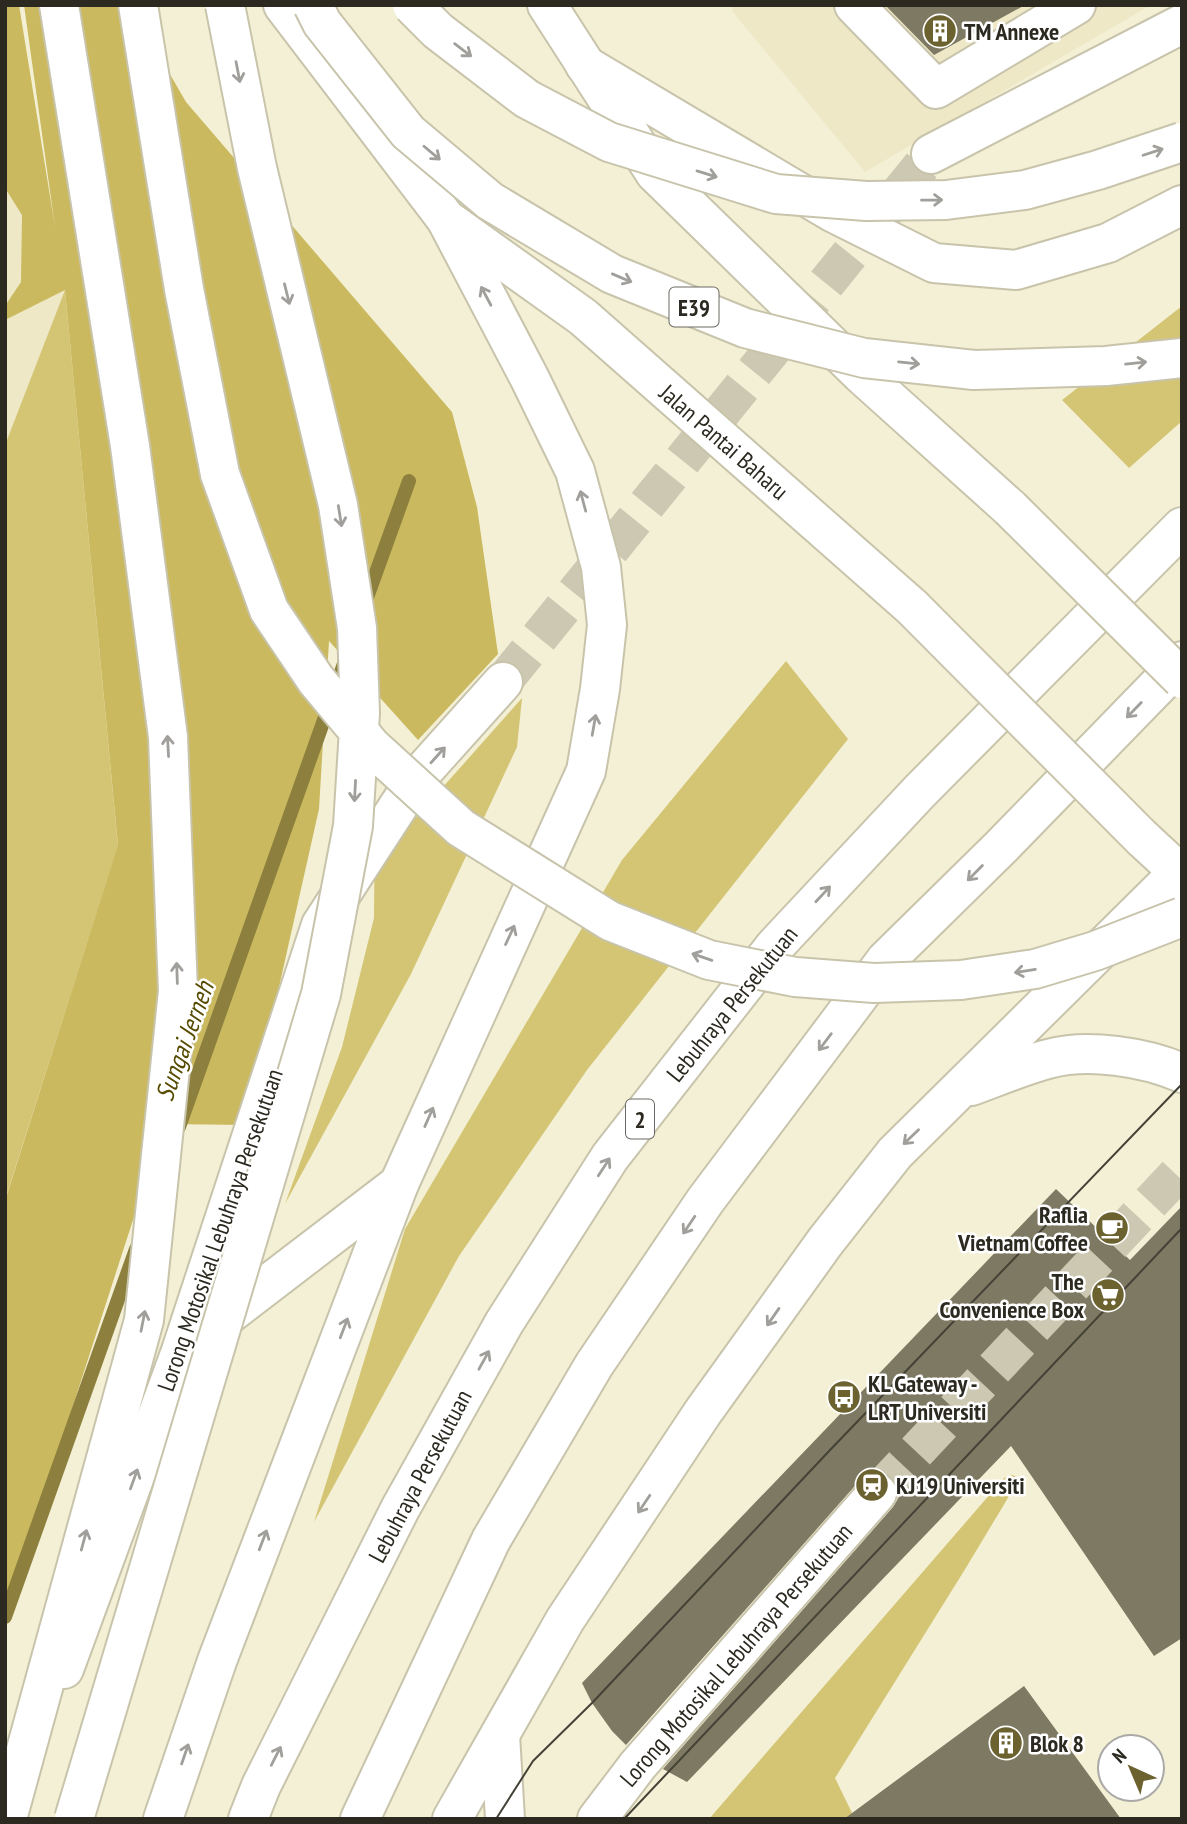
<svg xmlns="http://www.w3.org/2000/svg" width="1187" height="1824" viewBox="0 0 1187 1824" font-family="'PT Sans Narrow',sans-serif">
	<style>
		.built { fill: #eee8c6 }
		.green { fill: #d4c575 }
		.forest { fill: #cab95e }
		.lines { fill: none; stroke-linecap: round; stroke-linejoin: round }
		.stream { stroke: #8d803e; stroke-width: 14 }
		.building { fill: #7d7962 }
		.minor-tunnel { stroke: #ccc8b2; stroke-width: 38; stroke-dasharray: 38 19; stroke-linecap: butt }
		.minor-casing { stroke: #c8c4ab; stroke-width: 42 }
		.major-casing { stroke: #c8c4ab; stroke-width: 42 }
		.highway-casing { stroke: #c8c4ab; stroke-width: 42 }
		.minor { stroke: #fff; stroke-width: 38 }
		.major { stroke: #fff; stroke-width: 38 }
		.highway { stroke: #fff; stroke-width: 38 }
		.tram { stroke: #444237; stroke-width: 2 }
		.major-bridge-casing { stroke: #c8c4ab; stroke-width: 42; stroke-linecap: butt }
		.highway-bridge-casing { stroke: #c8c4ab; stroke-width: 42; stroke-linecap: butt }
		.major-bridge { stroke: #fff; stroke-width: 38 }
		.highway-bridge { stroke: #fff; stroke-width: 38 }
		.oneway { stroke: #a09f9b }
		.labels { text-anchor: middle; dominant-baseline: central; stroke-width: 5; stroke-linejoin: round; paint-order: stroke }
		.shield { fill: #fff; stroke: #6b6963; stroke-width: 2 }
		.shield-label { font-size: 23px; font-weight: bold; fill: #2b2920 }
		.poi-label { font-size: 24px; font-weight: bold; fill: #2b2920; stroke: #fff; text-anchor: start }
		.street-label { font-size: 24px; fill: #2b2920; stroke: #fff }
		.water-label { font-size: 26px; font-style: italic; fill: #574b00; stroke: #fff }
	</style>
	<rect width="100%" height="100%" fill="#f4f0d6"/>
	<path class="built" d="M 5,5 L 19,5 L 65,290 L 5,445 Z
		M 733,5 L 1151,5 L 865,172 L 732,11 Z"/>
	<path class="green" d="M 65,290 L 118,846 L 5,1200 L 5,445 Z
		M 1182,306 L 1182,421 L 1129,468 L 1062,400 Z
		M 786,661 L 848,739 L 587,1070 L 459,1256 L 314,1522 L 405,1229 L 622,860 Z
		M 522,698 L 517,747 L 411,974 L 285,1204 L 342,1047 L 374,918 L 375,803 L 411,823 Z
		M 1012,1475 L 1020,1478 L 964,1571 L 835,1778 L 855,1819 L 709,1819 L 1004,1478 Z"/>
	<path class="forest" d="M 5,5 L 19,5 L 55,227 L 24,5 L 130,5 L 186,102 L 452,412 L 477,507 L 498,654 L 418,740 L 329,641 L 319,809 L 248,1125 L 164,1124 L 5,1616 L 5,1201 L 118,845 L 65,290 L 5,320 L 5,306 L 21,282 L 22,215 L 5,188 Z"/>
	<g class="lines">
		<path class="stream" d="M 364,606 L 409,481
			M 179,1127 L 346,658
			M 5,1617 L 136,1249"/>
	</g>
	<path class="building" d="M 885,5 L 1025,5 L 934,55 Z
		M 1056,1189 L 1130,1260 L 1182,1206 L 1182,1638 L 1154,1656 L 1011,1446 L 687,1782 L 663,1769 L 893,1507 L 899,1497 L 897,1485 L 891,1476 L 882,1472 L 871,1472 L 861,1479 L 626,1745 L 612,1731 L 592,1703 L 582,1683 Z
		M 1024,1686 L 1121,1819 L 844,1819 Z"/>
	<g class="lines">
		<path class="minor-tunnel" d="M 503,682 L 931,154
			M 877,1493 L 1182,1169"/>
		<g class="minor-casing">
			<path id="minor" d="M 854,5 L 936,89 L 1076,5
				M 931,154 L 1182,24
				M 207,1331 L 399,1184
				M 64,1669 L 181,1351 L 321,925 L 416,779 L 503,682
				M 500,1735 L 505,1819
				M 597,1819 L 638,1765 L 877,1493"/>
		</g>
		<g class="major-casing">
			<path id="major" d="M 283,5 L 446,219 L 583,317 L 912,607
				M 547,5 L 655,173 L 861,374 L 1010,508
				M 1142,838 L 1182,875"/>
		</g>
		<g class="highway-casing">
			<path id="highway" d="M 138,5 L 184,289 L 220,474
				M 585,65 L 832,212 L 934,263 L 1016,270 L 1108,243 L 1182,205
				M 971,1086 C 996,1077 1022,1066 1048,1059 C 1088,1048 1145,1057 1182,1073
				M 7,1819 L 144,1320 L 178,991 L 168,737 L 130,446 L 59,5
				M 163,1819 L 217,1661 L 399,1184 L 586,771 L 600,689 L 607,625 L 601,567 L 575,471 L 529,377 L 446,219
				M 248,1819 L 261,1786 L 400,1509 L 504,1323 L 610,1157 L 775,946 L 920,791 L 1182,527
				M 360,1819 L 491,1540 L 594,1365 L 705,1201 L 886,960 L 1001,847 L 1182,661
				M 452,1819 L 565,1620 L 703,1412 L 825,1242 L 895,1153 L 1182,869"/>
		</g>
		<use href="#minor" class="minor"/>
		<use href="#major" class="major"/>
		<use href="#highway" class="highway"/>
		<path class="tram" d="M 496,1819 L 533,1761 L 592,1703 L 831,1449 L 1182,1084
			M 624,1819 L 1182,1228"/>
		<g class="major-bridge-casing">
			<path id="major-bridge" d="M 1010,508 L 1182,679
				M 912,607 L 1142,838"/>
		</g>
		<g class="highway-bridge-casing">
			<path id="highway-bridge" d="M 313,5 L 322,23 L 408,132 L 490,201 L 612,274 L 745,328 L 864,358 L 974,370 L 1106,366 L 1182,358
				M 412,5 L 438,31 L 527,99 L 609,142 L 776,194 L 866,201 L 946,200 L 1025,190 L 1098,170 L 1182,142
				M 220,474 L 269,610 L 316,680 L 371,746 L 461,828 L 610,921 L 709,960 L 795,977 L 874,983 L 961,980 L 1035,969 L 1095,951 L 1182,917
				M 74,1819 L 321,994 L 353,826 L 360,713 L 357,628 L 338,505 L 257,168 L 225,5"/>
		</g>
		<use href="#major-bridge" class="major-bridge"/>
		<use href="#highway-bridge" class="highway-bridge"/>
	</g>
	<defs><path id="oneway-shaft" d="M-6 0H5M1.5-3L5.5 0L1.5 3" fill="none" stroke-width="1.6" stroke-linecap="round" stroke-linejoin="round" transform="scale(1.75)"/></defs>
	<g class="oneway">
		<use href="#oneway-shaft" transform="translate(463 50) rotate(37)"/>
		<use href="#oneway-shaft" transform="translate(238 72) rotate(79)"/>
		<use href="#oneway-shaft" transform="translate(1153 152) rotate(-18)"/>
		<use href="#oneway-shaft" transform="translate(432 153) rotate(40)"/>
		<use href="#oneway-shaft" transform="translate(707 174) rotate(17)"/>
		<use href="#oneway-shaft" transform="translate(932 200) rotate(-1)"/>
		<use href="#oneway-shaft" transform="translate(622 278) rotate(23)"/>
		<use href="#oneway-shaft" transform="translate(287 294) rotate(76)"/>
		<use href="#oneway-shaft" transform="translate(486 296) rotate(-118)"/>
		<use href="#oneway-shaft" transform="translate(909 363) rotate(6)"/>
		<use href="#oneway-shaft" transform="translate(1136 363) rotate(-6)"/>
		<use href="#oneway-shaft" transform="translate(583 501) rotate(-105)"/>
		<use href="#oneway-shaft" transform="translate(340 516) rotate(81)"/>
		<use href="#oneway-shaft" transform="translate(1134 710) rotate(134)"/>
		<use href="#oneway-shaft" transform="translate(594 725) rotate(-80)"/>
		<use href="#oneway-shaft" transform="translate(168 746) rotate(-93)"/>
		<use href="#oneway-shaft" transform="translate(438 755) rotate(-48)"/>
		<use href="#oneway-shaft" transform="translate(355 791) rotate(93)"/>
		<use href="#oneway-shaft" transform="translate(975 873) rotate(135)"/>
		<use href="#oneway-shaft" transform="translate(823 894) rotate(-47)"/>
		<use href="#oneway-shaft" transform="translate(510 935) rotate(-65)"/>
		<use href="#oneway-shaft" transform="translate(702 957) rotate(-161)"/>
		<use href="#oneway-shaft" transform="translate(1025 971) rotate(171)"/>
		<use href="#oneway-shaft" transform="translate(177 973) rotate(-92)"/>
		<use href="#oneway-shaft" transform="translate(825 1042) rotate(127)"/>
		<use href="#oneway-shaft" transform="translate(429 1117) rotate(-66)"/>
		<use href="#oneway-shaft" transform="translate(911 1137) rotate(136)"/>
		<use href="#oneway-shaft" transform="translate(604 1167) rotate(-57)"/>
		<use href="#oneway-shaft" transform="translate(689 1225) rotate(124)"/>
		<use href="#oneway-shaft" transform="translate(773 1317) rotate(125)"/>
		<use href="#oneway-shaft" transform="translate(143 1321) rotate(-79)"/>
		<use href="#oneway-shaft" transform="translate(344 1328) rotate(-69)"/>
		<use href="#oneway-shaft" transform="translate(484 1360) rotate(-61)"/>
		<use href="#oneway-shaft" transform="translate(134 1479) rotate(-70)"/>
		<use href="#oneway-shaft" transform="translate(644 1504) rotate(124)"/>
		<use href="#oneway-shaft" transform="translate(84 1540) rotate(-75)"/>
		<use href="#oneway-shaft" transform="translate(263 1540) rotate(-69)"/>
		<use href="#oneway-shaft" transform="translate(185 1754) rotate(-71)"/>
		<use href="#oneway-shaft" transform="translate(276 1756) rotate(-63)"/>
	</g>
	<defs>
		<g id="building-disc" transform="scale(1.75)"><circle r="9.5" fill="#6c622f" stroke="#fff"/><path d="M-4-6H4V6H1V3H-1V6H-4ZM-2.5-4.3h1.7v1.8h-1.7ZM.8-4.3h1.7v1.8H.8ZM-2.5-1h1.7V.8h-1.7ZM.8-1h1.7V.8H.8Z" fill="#fff"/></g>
		<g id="cafe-disc" transform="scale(1.75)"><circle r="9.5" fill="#6c622f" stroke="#fff"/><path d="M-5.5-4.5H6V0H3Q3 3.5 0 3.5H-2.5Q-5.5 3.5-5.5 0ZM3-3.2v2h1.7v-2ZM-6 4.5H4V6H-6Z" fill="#fff"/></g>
		<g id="supermarket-disc" transform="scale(1.75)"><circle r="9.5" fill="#6c622f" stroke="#fff"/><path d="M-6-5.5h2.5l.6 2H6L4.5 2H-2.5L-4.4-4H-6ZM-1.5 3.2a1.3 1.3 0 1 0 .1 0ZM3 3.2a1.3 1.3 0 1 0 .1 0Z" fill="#fff"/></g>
		<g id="bus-disc" transform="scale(1.75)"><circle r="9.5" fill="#6c622f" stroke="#fff"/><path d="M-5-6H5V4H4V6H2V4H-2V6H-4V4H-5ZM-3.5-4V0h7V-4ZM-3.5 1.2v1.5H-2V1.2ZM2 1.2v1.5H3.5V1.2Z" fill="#fff"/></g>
		<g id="station-disc" transform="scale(1.75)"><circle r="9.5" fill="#6c622f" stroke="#fff"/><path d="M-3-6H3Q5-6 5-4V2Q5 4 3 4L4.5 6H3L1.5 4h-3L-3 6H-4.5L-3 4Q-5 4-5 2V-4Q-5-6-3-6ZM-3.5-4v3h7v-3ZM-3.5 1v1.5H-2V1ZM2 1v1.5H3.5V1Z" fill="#fff"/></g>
	</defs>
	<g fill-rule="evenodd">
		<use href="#building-disc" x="940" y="31"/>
		<use href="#cafe-disc" x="1112" y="1228"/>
		<use href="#supermarket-disc" x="1108" y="1295"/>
		<use href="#bus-disc" x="844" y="1397"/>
		<use href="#station-disc" x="872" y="1485"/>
		<use href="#building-disc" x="1006" y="1743"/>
	</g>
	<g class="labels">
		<g class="shield">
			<rect x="669.5" y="287.5" width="49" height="39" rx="5"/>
			<rect x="626" y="1099.5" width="28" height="39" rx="5"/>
		</g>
		<g class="shield-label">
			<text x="694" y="307">E39</text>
			<text x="640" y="1119">2</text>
		</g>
		<g class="poi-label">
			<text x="964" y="31">TM Annexe</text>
			<text x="1088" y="1214" text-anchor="end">Raflia<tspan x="1088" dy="28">Vietnam Coffee</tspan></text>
			<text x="1084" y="1281" text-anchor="end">The<tspan x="1084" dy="28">Convenience Box</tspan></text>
			<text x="868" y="1383">KL Gateway -<tspan x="868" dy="28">LRT Universiti</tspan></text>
			<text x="896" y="1485">KJ19 Universiti</text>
			<text x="1030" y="1743">Blok 8</text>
		</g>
		<g class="street-label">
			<text transform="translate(724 442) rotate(41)">Jalan Pantai Baharu</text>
			<text transform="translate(732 1004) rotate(-51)">Lebuhraya Persekutuan</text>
			<text transform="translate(220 1230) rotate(-71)">Lorong Motosikal Lebuhraya Persekutuan</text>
			<text transform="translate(420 1476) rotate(-62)">Lebuhraya Persekutuan</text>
			<text transform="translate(736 1655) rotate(-49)">Lorong Motosikal Lebuhraya Persekutuan</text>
		</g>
		<g class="water-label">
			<text transform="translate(184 1041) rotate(-70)">Sungai Jerneh</text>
		</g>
	</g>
	<rect width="1187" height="1824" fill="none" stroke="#2b2920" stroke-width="14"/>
	<g transform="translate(1131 1768) rotate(316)"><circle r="33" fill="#ffffff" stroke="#aaa9a6" stroke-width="2"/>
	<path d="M0-5L12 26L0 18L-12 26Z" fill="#6c622f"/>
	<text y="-10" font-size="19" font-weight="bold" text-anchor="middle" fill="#2b2920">N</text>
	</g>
</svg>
